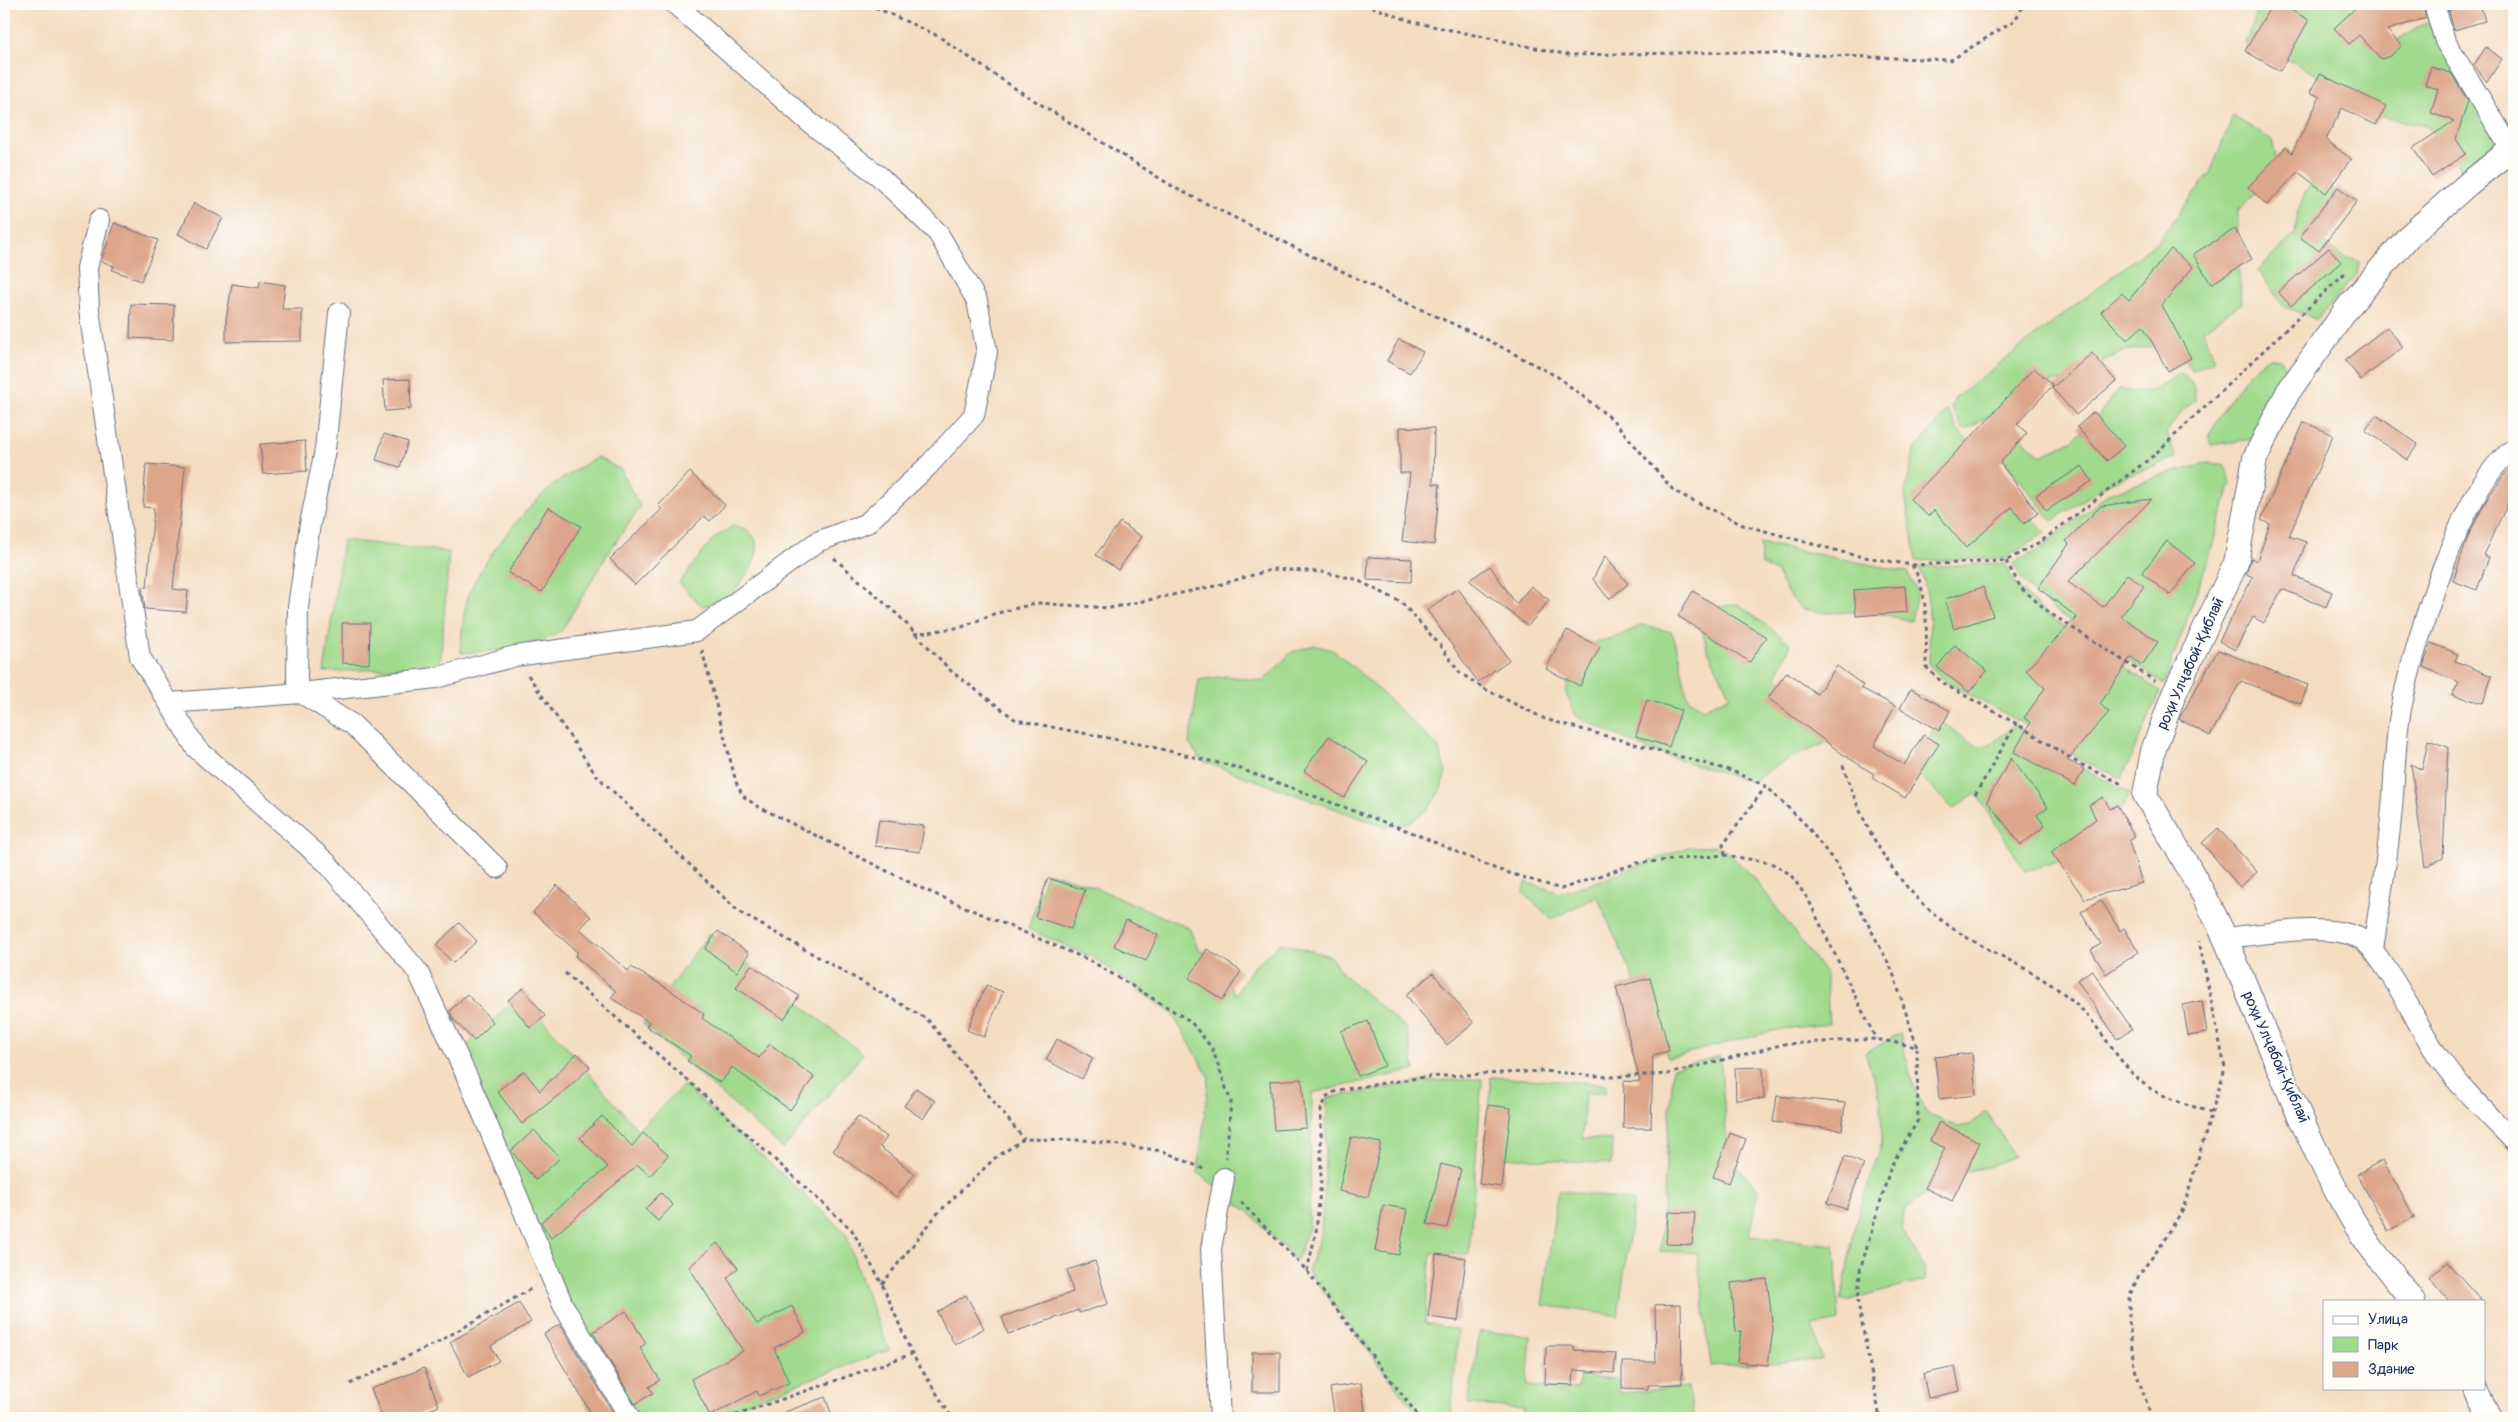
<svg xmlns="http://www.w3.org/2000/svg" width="2518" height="1422" viewBox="0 0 2518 1422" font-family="Pangolin,sans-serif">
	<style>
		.green { fill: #a0da8d; stroke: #5e8476 }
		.building { fill: #dda589 }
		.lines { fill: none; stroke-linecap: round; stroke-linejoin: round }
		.minor-casing { stroke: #676c80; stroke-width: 22 }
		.tertiary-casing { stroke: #676c80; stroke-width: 26 }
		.path { stroke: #676c80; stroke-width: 3; stroke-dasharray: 4 4; stroke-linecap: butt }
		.minor { stroke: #fff; stroke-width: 20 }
		.tertiary { stroke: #fff; stroke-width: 24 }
		.labels { text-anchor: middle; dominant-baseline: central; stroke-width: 4; stroke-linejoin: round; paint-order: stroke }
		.street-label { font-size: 15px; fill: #1b2f5e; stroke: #fdfcf7 }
	</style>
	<rect width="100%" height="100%" fill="#fdfcf7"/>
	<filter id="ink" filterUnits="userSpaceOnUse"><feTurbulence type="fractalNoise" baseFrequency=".02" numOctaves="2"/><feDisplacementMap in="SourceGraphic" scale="10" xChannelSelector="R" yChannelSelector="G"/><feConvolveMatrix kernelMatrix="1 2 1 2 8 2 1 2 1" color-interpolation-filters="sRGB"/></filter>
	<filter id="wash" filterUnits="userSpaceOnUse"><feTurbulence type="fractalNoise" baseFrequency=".0096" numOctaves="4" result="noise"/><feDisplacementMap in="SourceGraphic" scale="20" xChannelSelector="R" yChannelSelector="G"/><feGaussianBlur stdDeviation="1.12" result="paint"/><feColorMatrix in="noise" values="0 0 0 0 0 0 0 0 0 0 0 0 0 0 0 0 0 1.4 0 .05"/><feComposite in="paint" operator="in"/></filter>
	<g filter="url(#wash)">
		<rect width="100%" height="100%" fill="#f4dcc0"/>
		<path class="green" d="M 2260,4 L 2366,4 L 2359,24 L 2389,45 L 2428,21 L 2504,148 L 2464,173 L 2427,126 L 2368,114 L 2325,86 L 2315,74 L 2293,62 L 2245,44 Z
			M 2233,116 L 2272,140 L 2279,170 L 2238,210 L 2237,253 L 2242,303 L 2203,330 L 2215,360 L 2192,370 L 2171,343 L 2124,351 L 2076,377 L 2035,385 L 1978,423 L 1964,430 L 1951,408 L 1955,398 L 2157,242 L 2210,173 Z
			M 2322,170 L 2338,201 L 2312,234 L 2345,258 L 2355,259 L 2359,263 L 2357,274 L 2317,320 L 2283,306 L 2258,270 L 2295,234 L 2297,213 L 2306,191 Z
			M 2269,357 L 2280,359 L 2285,365 L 2285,375 L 2253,439 L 2211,445 L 2208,436 C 2225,408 2241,375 2269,357 Z
			M 2180,373 C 2193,379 2195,387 2195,401 L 2183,410 L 2166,433 L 2177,457 L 2107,484 L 2052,521 L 1997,451 L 2017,434 L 2041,456 L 2073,440 L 2094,421 L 2119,389 C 2150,397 2154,390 2180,373 Z
			M 1947,410 L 1959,431 L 2045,533 L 2005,558 L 1916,561 L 1905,494 L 1914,451 Z
			M 597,457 L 621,470 L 640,507 L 609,552 L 562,630 L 543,641 L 506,650 L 461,653 C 461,635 463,617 467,600 C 477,565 526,507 555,484 C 568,474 583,466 597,457 Z
			M 2210,463 L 2225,465 L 2231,483 L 2208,560 L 2164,684 L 2054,610 L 2024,583 L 2013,563 L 2037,551 L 2108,494 L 2163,475 Z
			M 734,525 C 738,527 745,528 748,531 C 774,551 737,586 725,602 L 702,606 L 679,583 L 713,539 Z
			M 343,540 L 449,552 L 440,666 L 324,672 Z
			M 1760,543 L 1908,572 L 1917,593 L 1911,621 L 1868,611 L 1827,613 L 1802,609 L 1787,593 L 1777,573 L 1761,564 Z
			M 2004,563 L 2017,587 L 2050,617 L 2160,691 L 2122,778 L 2083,761 L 2020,722 L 1946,682 L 1929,665 C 1930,634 1932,597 1919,567 Z
			M 1738,604 L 1791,644 L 1776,677 L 1825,717 L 1824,744 L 1790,758 L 1751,782 L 1646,749 L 1576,716 L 1566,694 L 1573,658 L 1586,645 L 1619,636 L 1642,625 L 1672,632 L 1680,659 L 1687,697 L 1703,709 L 1730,696 L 1707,648 L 1697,610 Z
			M 1314,645 L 1335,651 L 1381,692 L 1438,747 L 1446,773 L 1440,791 L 1427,810 L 1410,822 L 1386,827 L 1202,761 L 1189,744 L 1199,680 L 1226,676 L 1263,681 L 1292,652 Z
			M 1938,720 C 1975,743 1976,762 2014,725 L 2075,765 L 2130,793 C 2124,803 2118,817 2110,826 C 2088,852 2056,863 2025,871 L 1976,793 L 1953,809 L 1913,769 Z
			M 1720,846 L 1753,876 L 1826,975 L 1829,1024 L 1781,1029 L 1668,1058 L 1597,896 L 1552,919 L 1523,893 L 1526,882 L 1560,893 L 1593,883 L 1688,847 Z
			M 1047,872 L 1085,883 L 1189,928 L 1198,948 L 1221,967 L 1235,995 L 1253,967 L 1281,943 L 1330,956 L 1342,973 L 1406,1029 L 1415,1070 L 1312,1093 L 1309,1227 L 1296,1261 L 1249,1212 L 1198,1173 L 1209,1076 L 1171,1012 L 1094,958 L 1028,929 Z
			M 709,933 L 863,1054 L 783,1149 L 643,1024 Z
			M 520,993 L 638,1130 L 684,1085 L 846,1233 L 859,1275 L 889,1350 L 706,1418 L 635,1418 L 560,1282 L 459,1054 Z
			M 1900,1033 L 1914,1089 L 1927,1114 L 1958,1127 L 1969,1125 L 1987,1112 L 2014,1156 L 1988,1167 L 1961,1172 L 1942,1182 L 1905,1209 L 1901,1229 L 1924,1267 L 1925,1281 L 1849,1300 L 1841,1300 L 1857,1217 L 1882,1143 L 1881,1100 L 1865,1053 Z
			M 1720,1056 L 1728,1157 L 1758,1188 L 1749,1236 L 1835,1245 L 1839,1321 L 1813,1326 L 1822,1360 L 1711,1366 L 1697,1253 L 1660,1251 L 1673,1068 Z
			M 1491,1077 L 1606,1084 L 1605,1094 L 1585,1093 L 1582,1138 L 1612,1140 L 1611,1164 L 1486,1156 Z
			M 1482,1079 L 1469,1254 L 1431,1254 L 1425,1323 L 1458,1330 L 1451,1418 L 1420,1418 L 1308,1271 L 1321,1234 L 1324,1192 L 1327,1098 L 1425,1081 Z
			M 1558,1190 L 1634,1201 L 1618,1316 L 1542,1305 Z
			M 1480,1331 L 1531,1336 L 1527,1386 L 1578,1389 L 1580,1376 L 1617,1379 L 1620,1393 L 1688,1387 L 1694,1418 L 1523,1418 L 1524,1409 L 1468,1404 Z"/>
		<g id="blocks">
			<path class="building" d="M 2272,4 L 2280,4 L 2309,20 L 2280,71 L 2245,51 Z
				M 2360,4 L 2422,4 L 2426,18 L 2387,30 L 2402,46 L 2390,56 L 2381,59 L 2359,35 L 2349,44 L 2334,28 Z
				M 2446,4 L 2457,4 L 2458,8 L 2448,11 Z
				M 2476,4 L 2480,4 L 2485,21 L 2454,30 L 2449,11 Z
				M 2486,47 L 2502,59 L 2487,82 L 2474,65 Z
				M 2431,67 L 2451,73 L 2468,101 L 2456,139 L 2466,154 L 2432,177 L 2413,148 L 2454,121 L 2431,113 L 2438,89 L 2425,85 Z
				M 2320,74 L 2386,106 L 2376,125 L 2342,108 L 2326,140 L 2351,159 L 2326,193 L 2298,172 L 2267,205 L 2248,187 L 2286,147 L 2292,153 L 2320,97 L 2310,92 Z
				M 2338,187 L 2357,201 L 2319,251 L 2300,237 Z
				M 194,203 L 223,218 L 206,249 L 178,234 Z
				M 114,223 L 158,240 L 141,281 L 112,270 L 114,266 L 101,261 Z
				M 2235,229 L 2252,259 L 2211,284 L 2193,254 Z
				M 2329,248 L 2341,262 L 2291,306 L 2278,292 Z
				M 2171,249 L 2193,267 L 2162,305 L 2191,358 L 2168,371 L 2143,326 L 2127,340 L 2101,312 L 2122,293 L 2129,300 Z
				M 260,281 L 285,285 L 282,309 L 302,309 L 302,341 L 226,342 L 226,320 L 232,284 L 259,288 Z
				M 131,304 L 174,305 L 173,340 L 130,338 Z
				M 2387,327 L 2403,347 L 2361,380 L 2345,360 Z
				M 1399,339 L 1423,352 L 1410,373 L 1387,361 Z
				M 2092,353 L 2116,381 L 2076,415 L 2052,388 Z
				M 2034,368 L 2053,385 L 2017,424 L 2027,433 L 2000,463 L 2038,513 L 2024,524 L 2012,507 L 1966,548 L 1934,510 L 1928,516 L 1910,499 L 1976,432 Z
				M 410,379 L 411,409 L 385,411 L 383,380 Z
				M 2094,412 L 2124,446 L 2107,461 L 2077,427 Z
				M 2376,415 L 2418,444 L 2407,460 L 2365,430 Z
				M 2304,422 L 2333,435 L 2289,536 L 2306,542 L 2294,576 L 2332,592 L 2326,607 L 2282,589 L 2264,623 L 2253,617 L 2235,650 L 2219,641 L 2253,577 L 2246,574 L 2251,558 L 2257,561 L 2270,524 L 2261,520 Z
				M 1400,427 L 1434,428 L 1433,484 L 1440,484 L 1434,545 L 1402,541 L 1410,473 L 1400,473 Z
				M 384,434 L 408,442 L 400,467 L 376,460 Z
				M 305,441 L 307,471 L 263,474 L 260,444 Z
				M 146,464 L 185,467 L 173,589 L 188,591 L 186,612 L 145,609 L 142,587 L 147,587 L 154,508 L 143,507 Z
				M 2514,465 L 2514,495 L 2510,499 L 2483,555 L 2489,557 L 2477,590 L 2453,581 L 2469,534 L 2486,501 L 2504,475 Z
				M 2082,466 L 2092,481 L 2046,511 L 2036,495 Z
				M 690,472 L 725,505 L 710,521 L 704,516 L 635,585 L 610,559 L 662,509 L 658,506 Z
				M 2152,499 L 2068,582 L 2103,607 L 2127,574 L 2144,586 L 2121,616 L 2158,642 L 2142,665 L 2131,657 L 2100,704 L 2109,712 L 2067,760 L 2084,769 L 2075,786 L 2014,752 L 2031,722 L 2024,718 L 2045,688 L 2026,670 L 2077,617 L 2038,588 L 2069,544 L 2066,541 L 2101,506 Z
				M 548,507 L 581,526 L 542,592 L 508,573 Z
				M 1120,522 L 1142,537 L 1118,570 L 1096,555 Z
				M 2167,541 L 2195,563 L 2170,595 L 2142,573 Z
				M 1605,556 L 1628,584 L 1609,599 L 1593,579 Z
				M 1368,557 L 1412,559 L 1411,582 L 1367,580 Z
				M 1490,566 L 1516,604 L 1531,586 L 1549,600 L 1528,626 L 1469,580 Z
				M 1905,586 L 1907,612 L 1856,616 L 1854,590 Z
				M 1983,587 L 1993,616 L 1954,629 L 1945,599 Z
				M 1458,588 L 1509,660 L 1478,682 L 1427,610 Z
				M 1693,591 L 1766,637 L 1750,662 L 1678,616 Z
				M 342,623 L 370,623 L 369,664 L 342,663 Z
				M 1567,630 L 1600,647 L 1580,686 L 1546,669 Z
				M 2431,643 L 2458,654 L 2455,661 L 2492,676 L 2483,703 L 2452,695 L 2459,682 L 2423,667 Z
				M 1955,645 L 1987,671 L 1969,692 L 1937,667 Z
				M 2218,650 L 2308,685 L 2301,704 L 2241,681 L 2210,736 L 2179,719 Z
				M 1837,666 L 1863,685 L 1861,688 L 1895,706 L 1874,746 L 1904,765 L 1923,735 L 1939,744 L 1905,798 L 1872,778 L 1874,774 L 1841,753 L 1768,698 L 1787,672 L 1817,694 Z
				M 1911,689 L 1950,711 L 1939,731 L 1900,708 Z
				M 1647,700 L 1681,710 L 1669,747 L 1636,736 Z
				M 1329,736 L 1368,762 L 1344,798 L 1304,771 Z
				M 2428,740 L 2448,747 L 2443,858 L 2425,867 L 2411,764 L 2422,770 Z
				M 2011,758 L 2048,807 L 2037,815 L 2045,826 L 2021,845 L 1987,801 Z
				M 2103,797 L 2110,809 L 2117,805 L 2135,837 L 2129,841 L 2142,883 L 2085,899 L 2051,852 L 2096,819 L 2089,805 Z
				M 879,820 L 924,826 L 920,852 L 875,846 Z
				M 2218,828 L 2257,872 L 2240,887 L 2202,843 Z
				M 1048,878 L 1085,890 L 1071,929 L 1035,917 Z
				M 557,885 L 591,917 L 580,929 L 628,971 L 631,967 L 670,990 L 704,1014 L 702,1018 L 759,1058 L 770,1044 L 814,1077 L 790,1110 L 732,1067 L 721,1083 L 687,1061 L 691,1056 L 646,1026 L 649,1022 L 611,998 L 616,991 L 575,956 L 578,953 L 533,912 Z
				M 2101,900 L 2120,931 L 2124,928 L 2139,952 L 2106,974 L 2091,950 L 2101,944 L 2081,912 Z
				M 1126,920 L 1158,935 L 1146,961 L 1114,946 Z
				M 459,923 L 477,941 L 453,963 L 436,945 Z
				M 718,931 L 749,953 L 737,972 L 705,949 Z
				M 1207,949 L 1241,971 L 1223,1000 L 1189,978 Z
				M 751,965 L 799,996 L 784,1019 L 736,988 Z
				M 2092,970 L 2132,1029 L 2117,1039 L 2077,980 Z
				M 1433,973 L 1474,1023 L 1447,1045 L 1406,995 Z
				M 1650,978 L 1669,1051 L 1653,1055 L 1651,1128 L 1623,1128 L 1624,1081 L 1640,1082 L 1616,987 Z
				M 986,985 L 1003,992 L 984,1037 L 967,1030 Z
				M 523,988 L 545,1016 L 530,1028 L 508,1000 Z
				M 467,994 L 493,1022 L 474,1041 L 453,1019 L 450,1011 Z
				M 2202,1001 L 2207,1033 L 2188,1036 L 2183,1005 Z
				M 1368,1021 L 1385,1066 L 1358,1076 L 1341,1031 Z
				M 1057,1039 L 1093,1058 L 1082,1079 L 1046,1060 Z
				M 577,1053 L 590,1067 L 569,1087 L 522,1124 L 497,1091 L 524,1071 L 540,1091 Z
				M 1972,1053 L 1976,1095 L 1939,1099 L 1935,1057 Z
				M 1763,1067 L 1764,1099 L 1736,1100 L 1735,1068 Z
				M 1302,1079 L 1306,1128 L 1274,1130 L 1270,1081 Z
				M 916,1088 L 935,1101 L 923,1119 L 904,1106 Z
				M 1777,1096 L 1845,1103 L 1842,1130 L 1773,1122 Z
				M 1488,1105 L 1511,1108 L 1502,1187 L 1479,1184 Z
				M 602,1116 L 632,1146 L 643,1133 L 668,1155 L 650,1176 L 638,1165 L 551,1238 L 541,1222 L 608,1167 L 580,1138 Z
				M 858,1116 L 887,1137 L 880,1147 L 915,1174 L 896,1197 L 833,1151 Z
				M 1939,1122 L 1980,1142 L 1952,1201 L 1925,1188 L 1945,1148 L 1930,1141 Z
				M 534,1130 L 560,1158 L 536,1180 L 511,1151 Z
				M 1730,1133 L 1746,1139 L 1729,1183 L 1713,1177 Z
				M 1351,1137 L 1381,1143 L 1368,1197 L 1339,1191 Z
				M 1845,1156 L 1864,1164 L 1846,1209 L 1827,1203 Z
				M 2383,1160 L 2414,1217 L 2388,1231 L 2357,1174 Z
				M 1441,1164 L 1461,1169 L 1447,1228 L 1427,1224 Z
				M 661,1193 L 673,1205 L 658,1221 L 645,1209 Z
				M 1383,1205 L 1407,1209 L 1399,1255 L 1375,1251 Z
				M 1668,1212 L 1695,1213 L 1692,1245 L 1666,1244 Z
				M 717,1243 L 738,1268 L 727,1278 L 757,1324 L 792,1306 L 805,1332 L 774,1348 L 789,1383 L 759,1396 L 757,1391 L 710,1416 L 691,1379 L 743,1351 L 689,1267 Z
				M 1436,1254 L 1466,1258 L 1458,1321 L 1428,1317 Z
				M 1095,1261 L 1108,1304 L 1079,1313 L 1079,1310 L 1008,1334 L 1002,1317 L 1073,1292 L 1067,1270 Z
				M 2447,1262 L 2482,1301 L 2449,1301 L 2429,1278 Z
				M 1767,1279 L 1773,1330 L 1768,1365 L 1737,1362 L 1741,1331 L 1736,1332 L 1731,1283 Z
				M 966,1295 L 984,1328 L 955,1345 L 937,1312 Z
				M 519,1303 L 531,1322 L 491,1346 L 499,1361 L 468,1377 L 450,1342 Z
				M 1681,1304 L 1682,1384 L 1648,1385 L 1648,1389 L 1622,1388 L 1622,1362 L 1656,1362 L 1655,1305 Z
				M 626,1311 L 646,1343 L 640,1348 L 660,1380 L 649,1387 L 653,1393 L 635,1404 L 593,1332 Z
				M 560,1324 L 615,1416 L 611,1418 L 594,1418 L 544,1334 Z
				M 1546,1346 L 1574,1346 L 1574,1350 L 1616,1353 L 1614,1373 L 1574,1370 L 1573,1385 L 1545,1384 Z
				M 1252,1352 L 1280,1352 L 1280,1392 L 1252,1392 Z
				M 1955,1367 L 1960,1391 L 1928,1398 L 1923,1374 Z
				M 424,1368 L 439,1406 L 410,1418 L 383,1418 L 371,1389 Z
				M 1361,1383 L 1366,1418 L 1335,1418 L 1330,1388 Z
				M 825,1397 L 833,1418 L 773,1418 L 772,1417 Z"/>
		</g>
	</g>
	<g filter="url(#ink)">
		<use href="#blocks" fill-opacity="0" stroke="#676c80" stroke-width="1"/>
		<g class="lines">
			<g class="minor-casing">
				<path id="minor" d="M 2434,4 L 2445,41 L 2511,149
					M 99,220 L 87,268 L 89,310 L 140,657 L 169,703
					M 339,313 L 325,450 L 310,524 L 298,607 L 297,680 L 301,693 L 353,725 L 497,868
					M 2225,938 C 2262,935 2327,921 2361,939 C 2370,944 2377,956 2383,964 C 2405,994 2419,1029 2440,1059 C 2461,1089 2489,1115 2514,1141
					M 2373,950 C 2379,906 2387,862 2391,818 C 2395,783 2394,744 2401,709 C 2413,649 2462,481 2514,449
					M 630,1418 L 563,1305 L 469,1081 L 418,972 L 327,863 L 196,748 L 169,703 L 301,693 L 436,678 L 515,656 L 697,631 L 817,542 L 867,523 L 928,466 L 974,415 L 987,352 L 977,301 L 938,233 L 879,176 L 809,122 L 675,4
					M 1220,1418 L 1211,1249 L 1224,1178"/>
			</g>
			<g class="tertiary-casing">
				<path id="tertiary" d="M 2413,1301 C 2393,1276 2371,1250 2354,1222 C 2301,1133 2267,1035 2226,940 C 2203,889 2174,842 2145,795 L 2153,751 L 2174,694 L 2236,563 L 2255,458 L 2288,392 L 2349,306 L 2408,237 L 2468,184 L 2514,147
					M 2475,1388 L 2490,1418"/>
			</g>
			<path class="path" d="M 868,4 L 938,36 L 1016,89 L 1177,189 L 1398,299 L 1482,337 L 1558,377 L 1612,419 L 1674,491 L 1743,525 L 1853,555 L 1912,565 L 2006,561 L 2043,540 L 2153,456 L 2347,271
				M 1364,4 L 1413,22 L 1569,55 L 1733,52 L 1951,60 L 2015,20 L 2024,4
				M 834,558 L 899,616 L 951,671 L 1016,720 L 1144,745 L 1235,767 L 1411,832 L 1496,869 L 1561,889 L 1637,863 L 1725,855 L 1771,863 L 1790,874 L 1808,899 L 1876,1039
				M 2006,561 L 2021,588 L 2051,614 L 2155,681
				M 1912,565 C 1930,594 1926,634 1926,667 L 1944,684 L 2017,724 L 2078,763 L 2124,785
				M 914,634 L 962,627 L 994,614 L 1037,603 L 1110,608 L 1215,586 L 1274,569 L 1322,572 L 1355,579 L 1401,602 L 1440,645 L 1460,673 L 1485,689 L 1545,719 L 1732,771 L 1766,786 L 1806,825 L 1837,865 L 1892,970 L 1917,1047
				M 702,650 L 736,782 L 743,796 L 757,806 L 923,889 L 1091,961 L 1190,1021 L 1212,1048 L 1231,1102 L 1226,1158
				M 528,675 L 596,775 L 739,912 L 927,1019 L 1024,1139
				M 1843,765 C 1865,836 1902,898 1966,937 C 2003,958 2041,974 2073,1001 C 2102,1026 2117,1065 2148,1087 C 2166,1099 2191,1105 2211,1113
				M 1975,795 L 2016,724
				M 1725,855 L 1723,845 L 1766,786
				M 565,973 L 684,1077 L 852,1230 L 882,1284 L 912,1354 L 952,1418
				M 1241,1202 L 1307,1271 L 1420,1418
				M 1307,1271 L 1316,1232 L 1321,1181 L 1321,1110 L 1327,1096 L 1338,1090 L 1425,1077 L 1543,1071 L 1609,1077 L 1668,1074 L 1784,1044 L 1876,1039 L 1917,1047 L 1918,1120 L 1891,1166 L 1860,1270 L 1858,1303 L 1880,1418
				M 882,1284 L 938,1213 L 995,1158 L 1024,1139 L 1083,1140 L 1163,1151 L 1206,1170
				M 350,1384 L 438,1342 L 534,1287
				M 728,1418 L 912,1354
				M 2152,1418 L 2134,1366 L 2129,1321 L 2129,1297 L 2140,1273 L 2160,1247 L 2183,1209 L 2225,1068 L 2199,941"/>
			<use href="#minor" class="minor"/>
			<use href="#tertiary" class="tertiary"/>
		</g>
	</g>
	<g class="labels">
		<g class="street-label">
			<text transform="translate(2191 663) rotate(-66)">роҳи Улҷабой-Қиблаӣ</text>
			<text transform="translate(2276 1058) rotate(66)">роҳи Улҷабой-Қиблаӣ</text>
		</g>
	</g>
	<rect width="2518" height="1422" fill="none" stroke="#fdfcf7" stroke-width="20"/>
	<rect x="2323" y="1300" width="162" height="90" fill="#fdfcf7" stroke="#a3aaba"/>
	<rect x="2333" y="1316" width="25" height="8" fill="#ffffff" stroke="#a3aaba"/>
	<text x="2368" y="1324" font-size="15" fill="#1b2f5e">Улица</text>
	<rect x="2333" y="1337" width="25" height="15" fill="#a0da8d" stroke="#a3aaba"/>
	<text x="2368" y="1350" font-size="15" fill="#1b2f5e">Парк</text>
	<rect x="2333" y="1362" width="25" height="15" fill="#dda589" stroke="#a3aaba"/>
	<text x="2368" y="1374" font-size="15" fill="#1b2f5e">Здание</text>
</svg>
